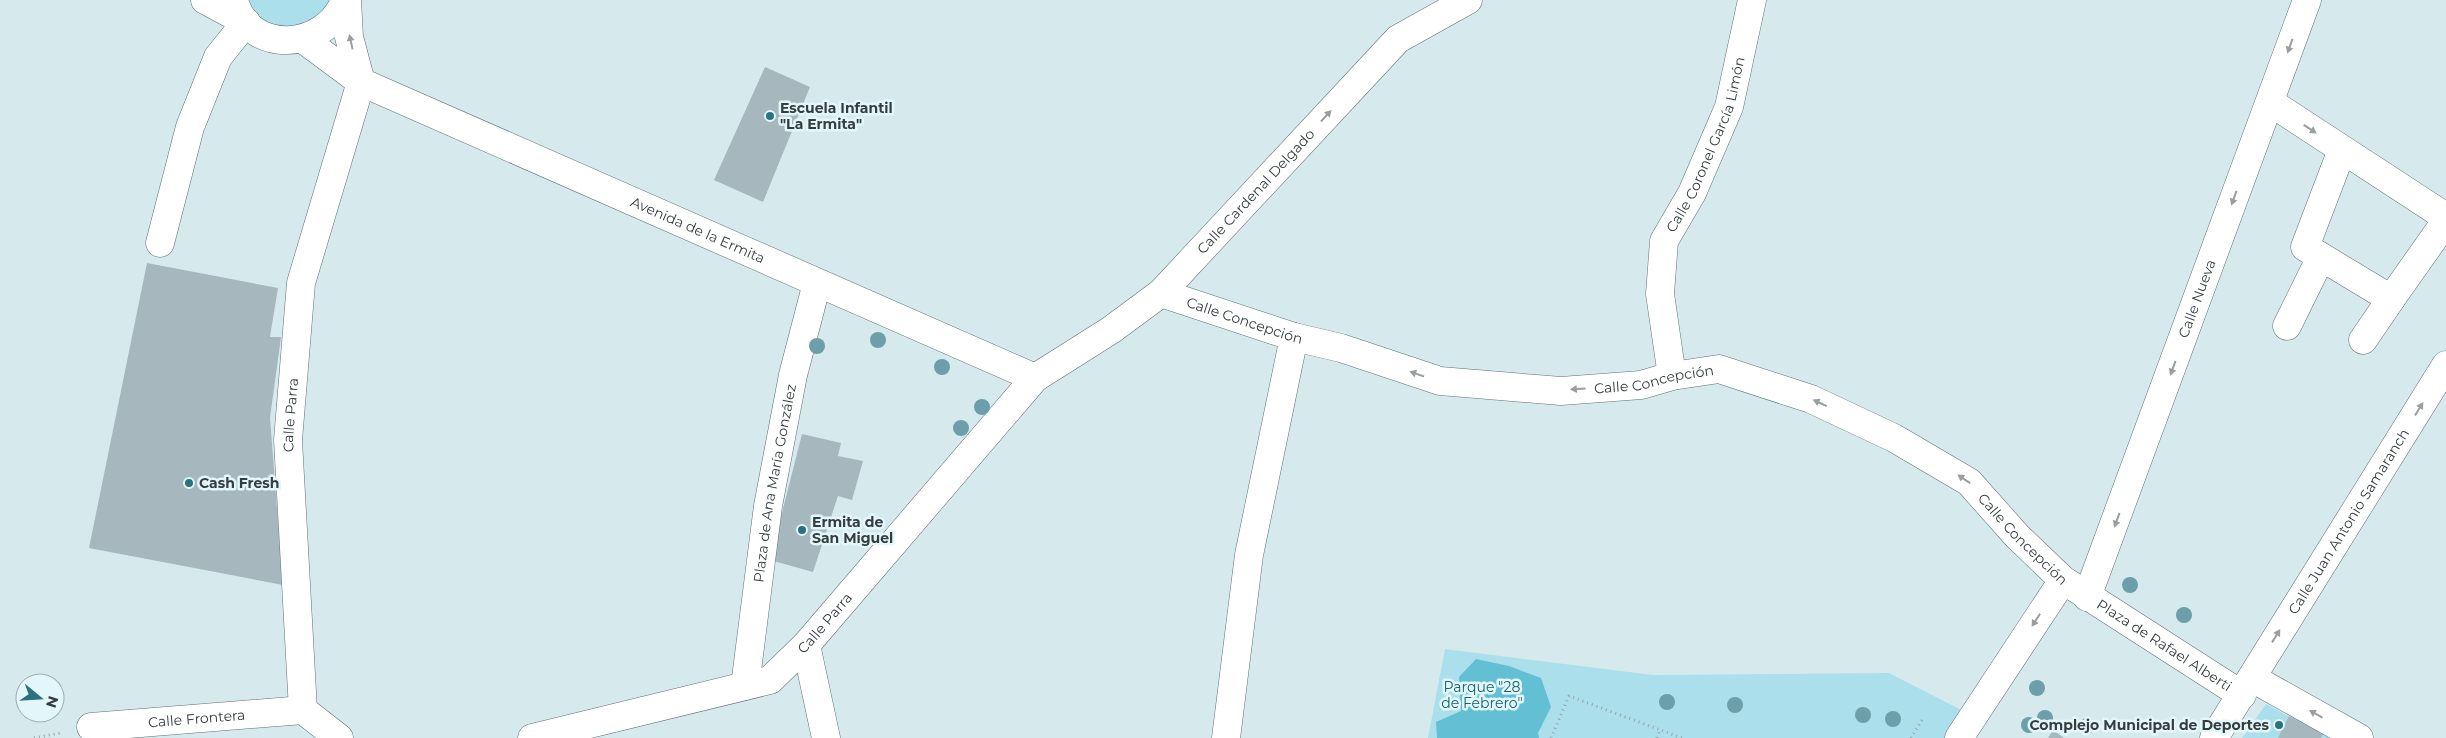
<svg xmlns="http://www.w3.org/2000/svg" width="2446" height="738" viewBox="0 0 2446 738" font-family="Montserrat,sans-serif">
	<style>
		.green { fill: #aadfeb }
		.forest { fill: #62bfd4 }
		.building { fill: #a6b8bd }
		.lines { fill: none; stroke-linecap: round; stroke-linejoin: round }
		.minor-casing { stroke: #5f7074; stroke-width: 29 }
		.major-casing { stroke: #5f7074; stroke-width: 29 }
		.path { stroke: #96a6a9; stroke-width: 3; stroke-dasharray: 1 4; stroke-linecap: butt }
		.minor { stroke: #fff; stroke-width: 28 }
		.major { stroke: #fff; stroke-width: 28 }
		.tree { fill: #6c9fa9 }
		.oneway { fill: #9a9e9f }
		.poi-dot { fill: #2c7180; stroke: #e3f7fb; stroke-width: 2 }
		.labels { text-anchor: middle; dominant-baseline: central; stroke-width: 5; stroke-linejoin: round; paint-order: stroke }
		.poi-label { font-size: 14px; font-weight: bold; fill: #353d3f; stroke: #e3f7fb; text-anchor: start }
		.street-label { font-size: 14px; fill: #353d3f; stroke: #e3f7fb }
		.park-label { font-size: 14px; fill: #156271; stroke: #e3f7fb }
	</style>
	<rect width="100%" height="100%" fill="#d6eaee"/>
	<path class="green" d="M 243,0 L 335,0 L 314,26 L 269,29 Z
		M 1445,649 L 1653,675 L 1889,673 L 1973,716 L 1959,738 L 1428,738 Z
		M 2266,704 L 2330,738 L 2242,738 Z"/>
	<path class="forest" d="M 1476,659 L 1509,666 L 1541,678 L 1551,707 L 1538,733 L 1539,738 L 1437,738 L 1436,722 L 1461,711 L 1459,677 Z"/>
	<path class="building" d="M 765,67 L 810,87 L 763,202 L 714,180 Z
		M 147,263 L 278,288 L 270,337 L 281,337 L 270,418 L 283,585 L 89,548 Z
		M 802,434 L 841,443 L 838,456 L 863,461 L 852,500 L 838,496 L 813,572 L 770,560 Z
		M 2289,716 L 2323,734 L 2321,738 L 2278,738 Z
		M 2053,730 L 2064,738 L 2048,738 Z"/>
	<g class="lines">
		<g class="minor-casing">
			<g id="minor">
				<path d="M 347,0 L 349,37 L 361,82"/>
				<path id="s1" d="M 303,39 L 361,82 L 1035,378"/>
				<path d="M 2270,102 L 2446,217"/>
				<path d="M 2342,150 L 2305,247 L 2391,299 L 2446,221"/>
				<path d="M 160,243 L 190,127 L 218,57 L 246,22"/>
				<path id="s2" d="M 1161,293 L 1294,337 L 1341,348 L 1440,381 L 1561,391 L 1641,385 L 1672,376 L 1719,369 L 1811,399 L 1894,438 L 1969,482 L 2017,536 L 2063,580 L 2242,695"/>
				<path d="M 2287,326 L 2321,257"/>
				<path d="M 2363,340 L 2391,299"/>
				<path id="s3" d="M 1672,376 L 1660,294 L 1664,241 L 1692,193 L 1729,107 L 1752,0"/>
				<path id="s4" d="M 2087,597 L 2307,0"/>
				<path d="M 806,645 L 826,738"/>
				<path d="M 2252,678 L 2359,738"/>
				<path id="s5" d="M 745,686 L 768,506 L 793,375 L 817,283"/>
				<path id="s6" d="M 91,727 L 303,710"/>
				<path id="s7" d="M 339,738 L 303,710 L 288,440 L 301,283 L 361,82"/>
				<path id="s8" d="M 532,738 L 770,680 L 806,645 L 1035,378 L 1111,330 L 1161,293 L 1398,39 L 1468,0"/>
				<path d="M 1226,738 L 1249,555 L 1294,337"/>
				<path d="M 1959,738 L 2063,580"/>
				<path id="s9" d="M 2214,738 L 2446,365"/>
			</g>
		</g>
		<g class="major-casing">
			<path id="major" d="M 205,0 L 246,22
				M 234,0 C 248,56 326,51 345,0"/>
		</g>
		<path class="path" d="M 34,738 L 61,733
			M 1551,738 L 1569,696 L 1682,738
			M 1657,738 L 1660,730
			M 1911,738 L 1924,717"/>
		<use href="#minor" class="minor"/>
		<use href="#major" class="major"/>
	</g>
	<g class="tree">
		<circle cx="878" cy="340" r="8"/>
		<circle cx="817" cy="346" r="8"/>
		<circle cx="942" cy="367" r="8"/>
		<circle cx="982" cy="407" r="8"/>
		<circle cx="961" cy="428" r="8"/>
		<circle cx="2130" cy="585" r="8"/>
		<circle cx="2184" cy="615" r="8"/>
		<circle cx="2037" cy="688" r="8"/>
		<circle cx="1667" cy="702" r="8"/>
		<circle cx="1735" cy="705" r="8"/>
		<circle cx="1863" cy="715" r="8"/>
		<circle cx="2045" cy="718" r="8"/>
		<circle cx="1893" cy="719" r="8"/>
		<circle cx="2029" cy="725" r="8"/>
		<circle cx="2087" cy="726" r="8"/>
	</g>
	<defs><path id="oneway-solid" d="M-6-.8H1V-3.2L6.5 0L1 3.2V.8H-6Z" transform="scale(1.25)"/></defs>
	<g class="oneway">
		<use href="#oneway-solid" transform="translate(351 42) rotate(-102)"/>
		<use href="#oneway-solid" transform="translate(2290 46) rotate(110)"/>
		<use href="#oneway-solid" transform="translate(1326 116) rotate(-47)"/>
		<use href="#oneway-solid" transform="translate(2310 129) rotate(33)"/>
		<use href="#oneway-solid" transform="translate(2234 198) rotate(110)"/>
		<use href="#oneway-solid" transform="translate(2173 368) rotate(110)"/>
		<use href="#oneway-solid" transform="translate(1417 374) rotate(-161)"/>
		<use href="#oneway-solid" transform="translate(1578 389) rotate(176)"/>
		<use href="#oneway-solid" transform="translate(1820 403) rotate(-155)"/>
		<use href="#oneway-solid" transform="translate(2419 409) rotate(-58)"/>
		<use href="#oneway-solid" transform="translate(1964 479) rotate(-146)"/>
		<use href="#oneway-solid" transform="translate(2117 520) rotate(110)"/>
		<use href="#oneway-solid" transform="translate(2036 620) rotate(123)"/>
		<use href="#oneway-solid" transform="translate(2276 636) rotate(-58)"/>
		<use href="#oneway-solid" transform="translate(2316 714) rotate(-151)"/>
	</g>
	<g class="poi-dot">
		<circle cx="770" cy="116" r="5"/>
		<circle cx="189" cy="483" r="5"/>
		<circle cx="802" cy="530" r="5"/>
		<circle cx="2279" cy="725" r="5"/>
	</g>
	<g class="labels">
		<g class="poi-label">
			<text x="780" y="108">Escuela Infantil<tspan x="780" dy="16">"La Ermita"</tspan></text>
			<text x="199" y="483">Cash Fresh</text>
			<text x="812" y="522">Ermita de<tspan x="812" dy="16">San Miguel</tspan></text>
			<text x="2269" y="725" text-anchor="end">Complejo Municipal de Deportes</text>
		</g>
		<g class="street-label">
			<text stroke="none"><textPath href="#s3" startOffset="242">Calle Coronel García Limón</textPath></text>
			<text stroke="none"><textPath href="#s8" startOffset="938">Calle Cardenal Delgado</textPath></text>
			<text stroke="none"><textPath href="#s1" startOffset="440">Avenida de la Ermita</textPath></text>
			<text stroke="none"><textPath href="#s4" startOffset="318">Calle Nueva</textPath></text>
			<text stroke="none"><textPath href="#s2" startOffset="88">Calle Concepción</textPath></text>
			<text stroke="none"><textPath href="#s2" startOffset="508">Calle Concepción</textPath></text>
			<text stroke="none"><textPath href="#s7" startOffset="341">Calle Parra</textPath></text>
			<text stroke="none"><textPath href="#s5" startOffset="205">Plaza de Ana María González</textPath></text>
			<text stroke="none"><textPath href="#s9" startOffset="255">Calle Juan Antonio Samaranch</textPath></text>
			<text stroke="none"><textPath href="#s2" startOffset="928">Calle Concepción</textPath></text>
			<text stroke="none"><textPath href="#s8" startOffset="324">Calle Parra</textPath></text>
			<text stroke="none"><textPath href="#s2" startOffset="1106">Plaza de Rafael Alberti</textPath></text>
			<text stroke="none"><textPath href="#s6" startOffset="106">Calle Frontera</textPath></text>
		</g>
		<g class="park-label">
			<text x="1482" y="687">Parque "28<tspan x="1482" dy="16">de Febrero"</tspan></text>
		</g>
	</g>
	<g transform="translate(40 698) rotate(108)"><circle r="24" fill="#e3f7fb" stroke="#9dadb0"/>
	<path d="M0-4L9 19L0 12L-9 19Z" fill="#2c7180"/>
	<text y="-8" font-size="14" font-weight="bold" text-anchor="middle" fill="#353d3f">N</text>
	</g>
</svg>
